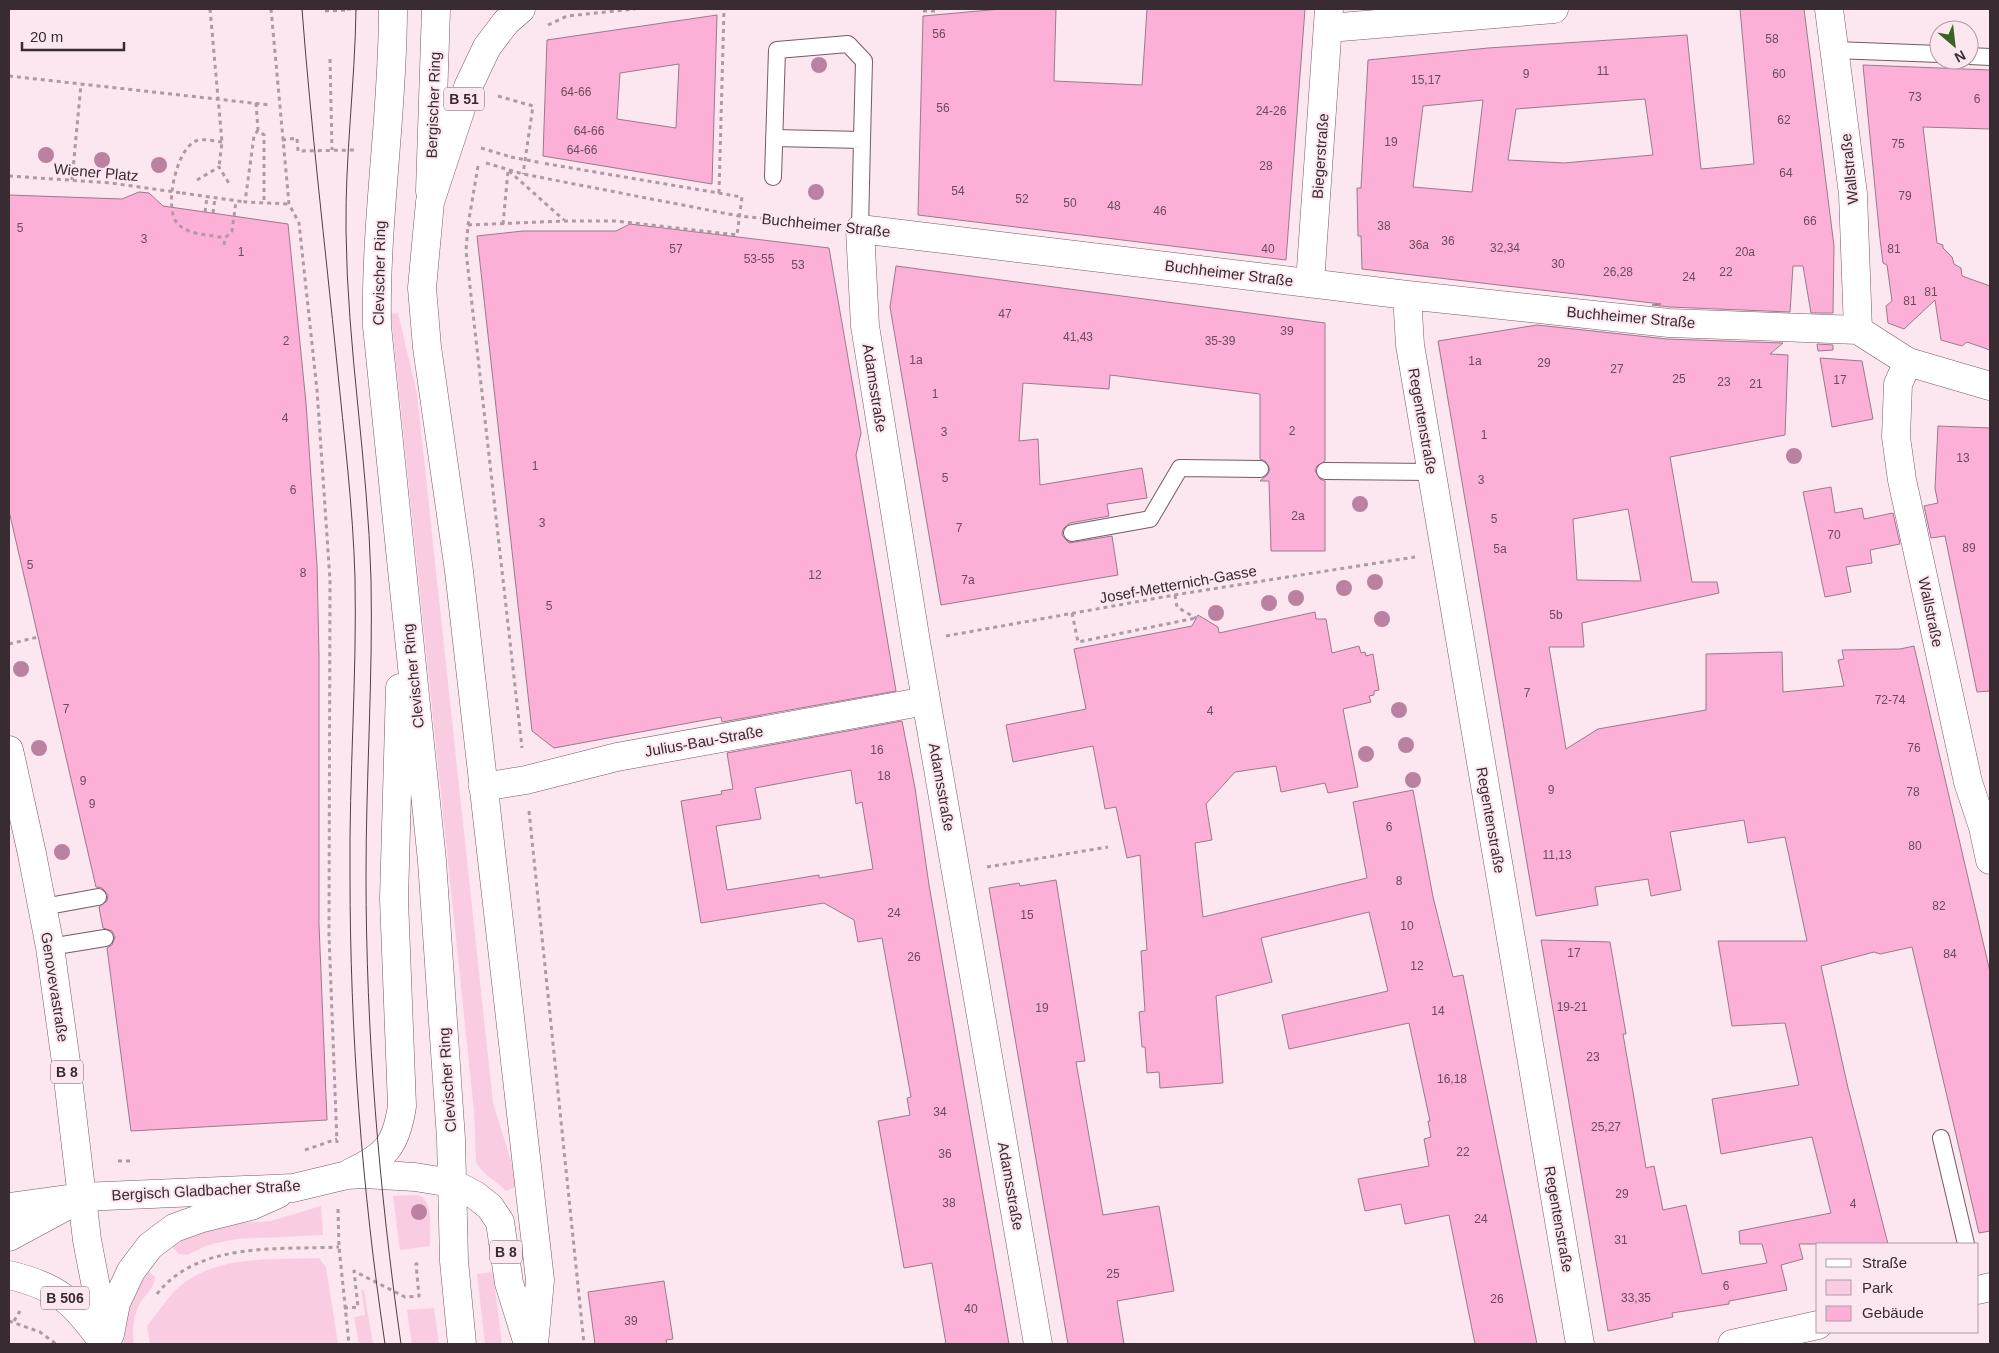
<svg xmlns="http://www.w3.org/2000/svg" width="1999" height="1353" viewBox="0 0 1999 1353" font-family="Arial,sans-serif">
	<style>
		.green { fill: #facce2 }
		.building { fill: #fdb0d7; stroke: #9b7a8a; fill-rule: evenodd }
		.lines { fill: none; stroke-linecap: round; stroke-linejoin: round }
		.lane-casing { stroke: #785968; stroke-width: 18 }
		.street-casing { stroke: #785968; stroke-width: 29 }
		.secondary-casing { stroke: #785968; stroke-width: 29 }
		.primary-casing { stroke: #785968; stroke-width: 29 }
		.path { stroke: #ad9aa3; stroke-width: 3; stroke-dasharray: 4 4; stroke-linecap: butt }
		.lane { stroke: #fff; stroke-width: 16 }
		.street { stroke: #fff; stroke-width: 28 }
		.secondary { stroke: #fff; stroke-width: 28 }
		.primary { stroke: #fff; stroke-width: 28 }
		.tram { stroke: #4e3f46; stroke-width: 1 }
		.path-bridge { stroke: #ad9aa3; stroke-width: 3; stroke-dasharray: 4 4; stroke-linecap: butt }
		.tree { fill: #bb81a1 }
		.labels { text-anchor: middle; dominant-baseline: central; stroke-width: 4; stroke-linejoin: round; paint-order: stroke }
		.number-label { font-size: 12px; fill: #6a4c5b }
		.shield { fill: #fce6f0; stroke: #74636b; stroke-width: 1 }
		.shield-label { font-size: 14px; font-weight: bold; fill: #392b32 }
		.street-label { font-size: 15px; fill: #392b32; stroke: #fce6f0 }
	</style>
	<rect width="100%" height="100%" fill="#fce6f0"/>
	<path class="green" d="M 398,313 L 417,394 L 493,1103 L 512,1164 L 515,1187 L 506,1191 C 497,1182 480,1172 476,1162 L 474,1111 L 391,314 Z
		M 418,1195 C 435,1201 429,1231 430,1246 L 400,1250 L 393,1196 Z
		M 321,1206 L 323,1235 L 236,1239 L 208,1245 L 187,1255 L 179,1254 L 171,1245 L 184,1237 L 227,1224 L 271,1221 Z
		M 319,1258 L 326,1267 L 338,1344 L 150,1344 L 147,1326 C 156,1315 164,1303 173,1293 C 209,1254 271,1260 319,1258 Z
		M 147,1270 L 155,1277 C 155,1288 144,1295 139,1305 C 133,1317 132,1331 134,1344 L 124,1344 C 119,1318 134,1292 147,1270 Z
		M 493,1272 L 502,1344 L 485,1344 L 477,1274 Z
		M 361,1289 L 364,1291 L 373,1344 L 359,1344 L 354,1317 L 365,1315 Z
		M 434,1308 L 439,1344 L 412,1344 L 407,1310 Z"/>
	<path class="building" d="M 1001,9 L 1056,9 L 1054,81 L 1142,85 L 1147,9 L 1305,9 L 1286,260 L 918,215 L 923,16 Z
		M 1740,9 L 1804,9 L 1834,246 L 1833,313 L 1811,313 L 1803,266 L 1793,266 L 1790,312 L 1670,307 L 1652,305 L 1661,304 L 1362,269 L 1361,236 L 1358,236 L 1357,188 L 1361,188 L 1368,60 L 1488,48 L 1687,35 L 1701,169 L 1754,164 ZM 1645,99 L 1653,155 L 1564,163 L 1508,160 L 1516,109 ZM 1483,100 L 1472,192 L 1413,187 L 1423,106 Z
		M 717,15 L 712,184 L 543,156 L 547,40 ZM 679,64 L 676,128 L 617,119 L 620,73 Z
		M 1863,65 L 1990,70 L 1990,129 L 1923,127 L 1937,243 L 1943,245 L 1943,248 L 1952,257 L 1954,264 L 1961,268 L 1962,276 L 1990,286 L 1990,350 L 1967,342 L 1962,346 L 1941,340 L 1935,300 L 1904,329 L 1888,323 L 1886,306 L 1892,301 L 1887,265 L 1883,263 L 1880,239 Z
		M 139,192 L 149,193 L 163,206 L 288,224 L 306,403 L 317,565 L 319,655 L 319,924 L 327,1120 L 131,1131 L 107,948 L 112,945 L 115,937 L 112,931 L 103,928 L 99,907 L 107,901 L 108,895 L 102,888 L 96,887 L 9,511 L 9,195 L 122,199 Z
		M 630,224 L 829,248 L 861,433 L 856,455 L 896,691 L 722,722 L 721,717 L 554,748 L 532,731 L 477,236 L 523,231 L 616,231 Z
		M 896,266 L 1325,323 L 1325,461 L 1317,466 L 1315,471 L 1320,479 L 1325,481 L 1325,551 L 1271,551 L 1269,481 L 1260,481 L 1268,474 L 1270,469 L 1265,461 L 1260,459 L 1260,394 L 1110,375 L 1109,389 L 1023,383 L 1019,441 L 1038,439 L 1040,485 L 1142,468 L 1147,498 L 1107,504 L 1109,516 L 1070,523 L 1063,529 L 1062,535 L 1069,543 L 1112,536 L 1118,575 L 941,605 L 890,307 Z
		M 1537,325 L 1667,339 L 1783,343 L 1770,354 L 1788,355 L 1785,435 L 1670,457 L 1692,582 L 1717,582 L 1719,593 L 1582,623 L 1584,647 L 1549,647 L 1566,749 L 1598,729 L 1706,710 L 1706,654 L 1782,652 L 1783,692 L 1844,686 L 1838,660 L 1844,659 L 1842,650 L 1900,649 L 1914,646 L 1990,972 L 1990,1231 L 1979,1233 L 1912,947 L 1880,954 L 1874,952 L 1821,966 L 1848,1088 L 1888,1244 L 1799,1244 L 1803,1259 L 1781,1265 L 1787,1290 L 1740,1299 L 1729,1301 L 1729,1304 L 1672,1313 L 1673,1317 L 1608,1331 L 1541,940 L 1610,942 L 1626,1034 L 1623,1034 L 1646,1168 L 1654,1166 L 1663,1210 L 1686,1205 L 1702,1274 L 1767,1263 L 1762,1244 L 1740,1244 L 1739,1231 L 1831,1213 L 1812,1137 L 1721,1154 L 1712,1099 L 1799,1085 L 1785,1023 L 1732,1026 L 1718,941 L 1807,941 L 1785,837 L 1748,843 L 1744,820 L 1670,832 L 1681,890 L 1651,896 L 1648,879 L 1595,887 L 1598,905 L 1536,916 L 1438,341 ZM 1628,509 L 1641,581 L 1577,580 L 1573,519 Z
		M 1817,344 L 1833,345 L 1833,350 L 1818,351 Z
		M 1820,358 L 1862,361 L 1873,419 L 1832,427 Z
		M 1938,426 L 1990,428 L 1990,691 L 1977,692 L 1945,536 L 1931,538 L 1924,506 L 1938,503 L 1935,488 Z
		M 1831,487 L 1835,513 L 1862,508 L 1864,519 L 1893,513 L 1900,544 L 1870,550 L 1872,563 L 1846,567 L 1851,592 L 1825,597 L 1803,492 Z
		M 1315,612 L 1316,619 L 1326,619 L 1332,653 L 1359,646 L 1361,653 L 1365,652 L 1366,656 L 1373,654 L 1379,690 L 1374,691 L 1374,695 L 1369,696 L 1371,702 L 1343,709 L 1358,787 L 1328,793 L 1325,783 L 1281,792 L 1276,766 L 1235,772 L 1206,804 L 1212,840 L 1195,843 L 1203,917 L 1367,878 L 1353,802 L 1413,790 L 1433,897 L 1453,977 L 1463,975 L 1537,1344 L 1475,1344 L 1449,1215 L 1405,1224 L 1401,1204 L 1365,1211 L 1358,1179 L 1429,1166 L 1424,1139 L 1431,1137 L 1428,1121 L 1430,1121 L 1409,1023 L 1289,1049 L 1282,1015 L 1388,991 L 1369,912 L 1261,938 L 1272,982 L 1216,996 L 1223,1083 L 1160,1088 L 1159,1072 L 1147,1073 L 1145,1047 L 1142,1047 L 1139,1012 L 1145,1011 L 1141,951 L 1147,950 L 1140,855 L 1127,858 L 1116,807 L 1105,809 L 1093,746 L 1013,762 L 1006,725 L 1086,709 L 1074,649 L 1192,626 L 1198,615 L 1218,627 L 1219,633 Z
		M 902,721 L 915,788 L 929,885 L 1009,1344 L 946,1344 L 932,1263 L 904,1268 L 878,1121 L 910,1115 L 907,1098 L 911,1097 L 882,938 L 858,942 L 854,920 L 824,903 L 701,923 L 681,801 L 722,794 L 721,791 L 733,789 L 727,753 ZM 851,770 L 856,804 L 862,802 L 873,869 L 819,878 L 819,875 L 727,890 L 716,826 L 761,819 L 755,788 Z
		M 1056,880 L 1085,1061 L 1076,1062 L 1103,1215 L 1159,1206 L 1174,1291 L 1117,1301 L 1124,1344 L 1068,1344 L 989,888 L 1019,883 L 1020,886 Z
		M 664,1281 L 673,1339 L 666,1340 L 667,1344 L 595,1344 L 588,1292 Z"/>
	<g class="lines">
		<g class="lane-casing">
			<path id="lane" d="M 1835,50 L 1939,54
				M 1969,56 L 1990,57
				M 773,177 L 777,50 L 848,44 L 864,61 L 862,140 L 774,138
				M 860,229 L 862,140
				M 1325,471 L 1432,472
				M 1072,533 L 1150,519 L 1180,468 L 1260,469
				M 43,907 L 98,897
				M 50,947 L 105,938
				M 1941,1138 L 1966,1244"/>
		</g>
		<g class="street-casing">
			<path id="street" d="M 1829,9 L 1853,194 L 1858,330
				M 1329,28 L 1554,9
				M 1310,283 L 1329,9
				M 1407,295 L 1410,345 L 1580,1344
				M 1908,362 L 1898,384 L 1896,437 L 1902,480 L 1968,782 L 1983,827 L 1990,860
				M 483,787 L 526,780 L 617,757 L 926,701
				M 1978,1290 L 1990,1287
				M 1038,1344 L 916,642 L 865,326 L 860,229 L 1407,295 L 1669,323 L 1858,330 L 1908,362 L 1990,386
				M 1732,1344 L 1818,1325"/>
		</g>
		<g class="secondary-casing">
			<path id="secondary" d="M 430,191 L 436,9"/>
		</g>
		<g class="primary-casing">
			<path id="primary" d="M 393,9 C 393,115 375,220 377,326 L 432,861 L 451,1139 L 454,1261 L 462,1344
				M 521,9 L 506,22 L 487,47 L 468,87 L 430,202 L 422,288 L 427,347 L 459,571 L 540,1280 L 534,1344
				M 9,750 L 32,854 L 50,947 L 66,1062 L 87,1240 L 107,1344
				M 350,1173 C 386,1156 396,1146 402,1106 L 394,899 L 400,688
				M 9,1207 L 82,1197 L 293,1188 L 347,1175 L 364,1174 L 415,1177 L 452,1183 L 475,1195 L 490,1207 L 500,1222 L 509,1283 L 528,1344
				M 9,1237 L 72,1203
				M 9,1275 C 60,1287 73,1302 104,1343
				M 110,1334 L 116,1303 L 131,1271 L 150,1246 L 174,1228 L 199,1219 L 251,1206 L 278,1194"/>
		</g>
		<path class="path" d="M 210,9 L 222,142 L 219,167
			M 271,9 L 289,204 L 299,223 L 317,390 L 330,580 L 329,935 L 337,1143
			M 347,9 L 357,9
			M 325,11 L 348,10
			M 923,11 L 937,11
			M 548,25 L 567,16 L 635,9
			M 330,59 L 332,150
			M 9,76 L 270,105
			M 498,96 L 533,106 L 523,174
			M 256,103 L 258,130 L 264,135 L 264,204
			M 258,130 L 254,136 L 245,202 L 289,204
			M 282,140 L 297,138 L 298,151 L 355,150
			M 222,142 C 215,141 202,138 196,141 C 176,149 163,209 178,224 C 188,235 211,235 225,238
			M 481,148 L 511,157
			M 486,163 L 523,174 L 739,216 L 829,225
			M 478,166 L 468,225 L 466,251 L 522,748
			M 509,171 L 564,220
			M 9,176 L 111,183 L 182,193
			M 72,180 L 81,84
			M 197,180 L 219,167 L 230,185
			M 719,193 L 724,9
			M 205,212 L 207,197
			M 213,213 L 215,198
			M 503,224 L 508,171
			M 468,225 L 565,221 L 616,221 L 737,235 L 742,197 L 542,163
			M 224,245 L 225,238 L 232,231 L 236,201
			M 1175,595 L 1177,607 L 1196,618
			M 1072,613 L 1078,642 L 1196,618
			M 946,636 L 1180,594 L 1415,557
			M 9,644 L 38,637
			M 529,811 L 584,1344
			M 987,867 L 1108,847
			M 305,1150 L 337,1139
			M 118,1161 L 132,1161
			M 338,1209 L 339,1247 L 349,1344
			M 157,1294 C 198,1241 279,1250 339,1247
			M 344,1308 L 358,1307 L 354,1271 L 405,1297 L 419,1296 L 416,1264 L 422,1264
			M 9,1321 L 40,1332 L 56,1344
			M 14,1321 L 20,1311"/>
		<use href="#lane" class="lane"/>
		<use href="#street" class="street"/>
		<use href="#secondary" class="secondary"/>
		<use href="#primary" class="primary"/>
		<path class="tram" d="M 302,9 C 311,127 325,245 337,364 C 344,435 353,507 355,578 C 357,677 349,776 350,875 C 350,1032 362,1189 385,1344
			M 356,9 C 355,83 345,157 346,230 C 347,347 368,463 371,579 C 373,678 366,776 366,875 C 366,1032 379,1189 401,1344"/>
		<path class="path-bridge" d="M 511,157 L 542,163
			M 182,193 L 245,202"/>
	</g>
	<g class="tree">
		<circle cx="819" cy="65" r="8"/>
		<circle cx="46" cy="155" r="8"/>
		<circle cx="102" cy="160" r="8"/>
		<circle cx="159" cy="165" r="8"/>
		<circle cx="816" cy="192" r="8"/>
		<circle cx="1794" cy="456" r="8"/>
		<circle cx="1360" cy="504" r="8"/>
		<circle cx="1375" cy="582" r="8"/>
		<circle cx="1344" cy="588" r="8"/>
		<circle cx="1296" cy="598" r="8"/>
		<circle cx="1269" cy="603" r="8"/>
		<circle cx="1216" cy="613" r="8"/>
		<circle cx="1382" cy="619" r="8"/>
		<circle cx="21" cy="669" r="8"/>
		<circle cx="1399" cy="710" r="8"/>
		<circle cx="1406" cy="745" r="8"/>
		<circle cx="39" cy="748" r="8"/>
		<circle cx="1366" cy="754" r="8"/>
		<circle cx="1413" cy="780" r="8"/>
		<circle cx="62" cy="852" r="8"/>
		<circle cx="419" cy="1212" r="8"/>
	</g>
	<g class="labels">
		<g class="number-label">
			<text x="939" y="34">56</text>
			<text x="1772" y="39">58</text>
			<text x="1603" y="71">11</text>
			<text x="1526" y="74">9</text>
			<text x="1779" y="74">60</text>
			<text x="1426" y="80">15,17</text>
			<text x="576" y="92">64-66</text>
			<text x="1915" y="97">73</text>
			<text x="1977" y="99">6</text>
			<text x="943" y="108">56</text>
			<text x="1271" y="111">24-26</text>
			<text x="1784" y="120">62</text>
			<text x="589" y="131">64-66</text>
			<text x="1391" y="142">19</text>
			<text x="1898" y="144">75</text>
			<text x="582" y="150">64-66</text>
			<text x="1266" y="166">28</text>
			<text x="1786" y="173">64</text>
			<text x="958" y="191">54</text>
			<text x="1905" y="196">79</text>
			<text x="1022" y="199">52</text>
			<text x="1070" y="203">50</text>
			<text x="1114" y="206">48</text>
			<text x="1160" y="211">46</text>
			<text x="1810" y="221">66</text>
			<text x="1384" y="226">38</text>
			<text x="20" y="228">5</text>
			<text x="144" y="239">3</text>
			<text x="1448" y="241">36</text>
			<text x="1419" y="245">36a</text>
			<text x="1505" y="248">32,34</text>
			<text x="676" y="249">57</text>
			<text x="1268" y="249">40</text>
			<text x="1894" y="249">81</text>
			<text x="241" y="252">1</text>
			<text x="1745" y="252">20a</text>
			<text x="759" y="259">53-55</text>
			<text x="1558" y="264">30</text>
			<text x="798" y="265">53</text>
			<text x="1618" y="272">26,28</text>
			<text x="1726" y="272">22</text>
			<text x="1689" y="277">24</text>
			<text x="1931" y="292">81</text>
			<text x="1910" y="301">81</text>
			<text x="1005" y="314">47</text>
			<text x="1287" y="331">39</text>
			<text x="1078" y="337">41,43</text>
			<text x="286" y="341">2</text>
			<text x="1220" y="341">35-39</text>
			<text x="916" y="360">1a</text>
			<text x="1475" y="361">1a</text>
			<text x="1544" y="363">29</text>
			<text x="1617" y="369">27</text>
			<text x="1679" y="379">25</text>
			<text x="1840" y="380">17</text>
			<text x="1724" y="382">23</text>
			<text x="1756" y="384">21</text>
			<text x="935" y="394">1</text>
			<text x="285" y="418">4</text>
			<text x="1292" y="431">2</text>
			<text x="944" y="432">3</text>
			<text x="1484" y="435">1</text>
			<text x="1963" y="458">13</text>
			<text x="535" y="466">1</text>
			<text x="945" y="478">5</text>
			<text x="1481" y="480">3</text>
			<text x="293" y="490">6</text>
			<text x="1298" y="516">2a</text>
			<text x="1494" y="519">5</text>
			<text x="542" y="523">3</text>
			<text x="959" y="528">7</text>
			<text x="1834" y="535">70</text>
			<text x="1969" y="548">89</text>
			<text x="1500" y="549">5a</text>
			<text x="30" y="565">5</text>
			<text x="303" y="573">8</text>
			<text x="815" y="575">12</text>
			<text x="968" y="580">7a</text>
			<text x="549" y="606">5</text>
			<text x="1556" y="615">5b</text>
			<text x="1527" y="693">7</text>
			<text x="1890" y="700">72-74</text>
			<text x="66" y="709">7</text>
			<text x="1210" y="711">4</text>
			<text x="1914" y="748">76</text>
			<text x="877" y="750">16</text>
			<text x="884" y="776">18</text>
			<text x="83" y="781">9</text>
			<text x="1551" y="790">9</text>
			<text x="1913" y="792">78</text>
			<text x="92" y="804">9</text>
			<text x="1389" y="827">6</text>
			<text x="1915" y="846">80</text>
			<text x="1557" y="855">11,13</text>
			<text x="1399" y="881">8</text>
			<text x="1939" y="906">82</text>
			<text x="894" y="913">24</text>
			<text x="1027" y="915">15</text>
			<text x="1407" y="926">10</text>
			<text x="1574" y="953">17</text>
			<text x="1950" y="954">84</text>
			<text x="914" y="957">26</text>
			<text x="1417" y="966">12</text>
			<text x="1572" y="1007">19-21</text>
			<text x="1042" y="1008">19</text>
			<text x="1438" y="1011">14</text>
			<text x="1593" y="1057">23</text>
			<text x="1452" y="1079">16,18</text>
			<text x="940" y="1112">34</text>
			<text x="1606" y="1127">25,27</text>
			<text x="1463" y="1152">22</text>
			<text x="945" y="1154">36</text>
			<text x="1622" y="1194">29</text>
			<text x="949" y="1203">38</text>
			<text x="1853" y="1204">4</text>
			<text x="1481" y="1219">24</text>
			<text x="1621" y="1240">31</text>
			<text x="1113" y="1274">25</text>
			<text x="1726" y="1286">6</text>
			<text x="1636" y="1298">33,35</text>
			<text x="1497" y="1299">26</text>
			<text x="971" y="1309">40</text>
			<text x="631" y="1321">39</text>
		</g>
		<g class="shield">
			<rect x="444" y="87.5" width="40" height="23" rx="4"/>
			<rect x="51" y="1060.5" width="32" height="23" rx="4"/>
			<rect x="490" y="1240.5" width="32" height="23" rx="4"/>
			<rect x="41" y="1286.5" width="48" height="23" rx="4"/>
		</g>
		<g class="shield-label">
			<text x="464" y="99">B 51</text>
			<text x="67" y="1072">B 8</text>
			<text x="506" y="1252">B 8</text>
			<text x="65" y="1298">B 506</text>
		</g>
		<g class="street-label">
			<text transform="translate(433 105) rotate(-88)">Bergischer Ring</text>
			<text transform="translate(1320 156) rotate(-86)">Biegerstraße</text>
			<text transform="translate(1849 169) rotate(-96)">Wallstraße</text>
			<text transform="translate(96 172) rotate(5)">Wiener Platz</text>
			<text transform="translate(826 225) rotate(6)">Buchheimer Straße</text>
			<text transform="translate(379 273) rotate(-89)">Clevischer Ring</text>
			<text transform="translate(1229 273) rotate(7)">Buchheimer Straße</text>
			<text transform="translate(1631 317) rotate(5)">Buchheimer Straße</text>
			<text transform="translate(875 388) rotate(81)">Adamsstraße</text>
			<text transform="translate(1423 421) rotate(80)">Regentenstraße</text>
			<text transform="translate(1178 584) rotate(-10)">Josef-Metternich-Gasse</text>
			<text transform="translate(1931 612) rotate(78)">Wallstraße</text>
			<text transform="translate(413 676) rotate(-96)">Clevischer Ring</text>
			<text transform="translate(704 741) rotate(-10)">Julius-Bau-Straße</text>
			<text transform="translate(942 787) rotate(80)">Adamsstraße</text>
			<text transform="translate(1491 820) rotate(80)">Regentenstraße</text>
			<text transform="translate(55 987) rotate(81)">Genovevastraße</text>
			<text transform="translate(447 1080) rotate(-94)">Clevischer Ring</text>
			<text transform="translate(1011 1186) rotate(80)">Adamsstraße</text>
			<text transform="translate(206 1190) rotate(-3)">Bergisch Gladbacher Straße</text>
			<text transform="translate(1559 1219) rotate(80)">Regentenstraße</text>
		</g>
	</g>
	<rect width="1999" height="1353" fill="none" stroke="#392b32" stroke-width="20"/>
	<rect x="1816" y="1243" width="162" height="90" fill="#fce6f0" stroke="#ae9ba4"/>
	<rect x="1826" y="1259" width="25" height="8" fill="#ffffff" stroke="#ae9ba4"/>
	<text x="1862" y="1268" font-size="15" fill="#392b32">Straße</text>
	<rect x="1826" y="1280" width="25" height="15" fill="#facce2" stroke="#ae9ba4"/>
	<text x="1862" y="1293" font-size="15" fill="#392b32">Park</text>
	<rect x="1826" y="1306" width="25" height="15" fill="#fdb0d7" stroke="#ae9ba4"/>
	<text x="1862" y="1318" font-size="15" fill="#392b32">Gebäude</text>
	<g transform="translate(1954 45) rotate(152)"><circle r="24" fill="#fce6f0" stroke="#ae9ba4"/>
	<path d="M0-4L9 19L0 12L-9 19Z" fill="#366423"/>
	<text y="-8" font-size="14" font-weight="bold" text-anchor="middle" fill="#392b32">N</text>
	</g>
	<path d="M22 42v8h102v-8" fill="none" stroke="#392b32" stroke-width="2.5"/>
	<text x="30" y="42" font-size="15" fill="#392b32" stroke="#fce6f0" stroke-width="4" paint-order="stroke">20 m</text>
</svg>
